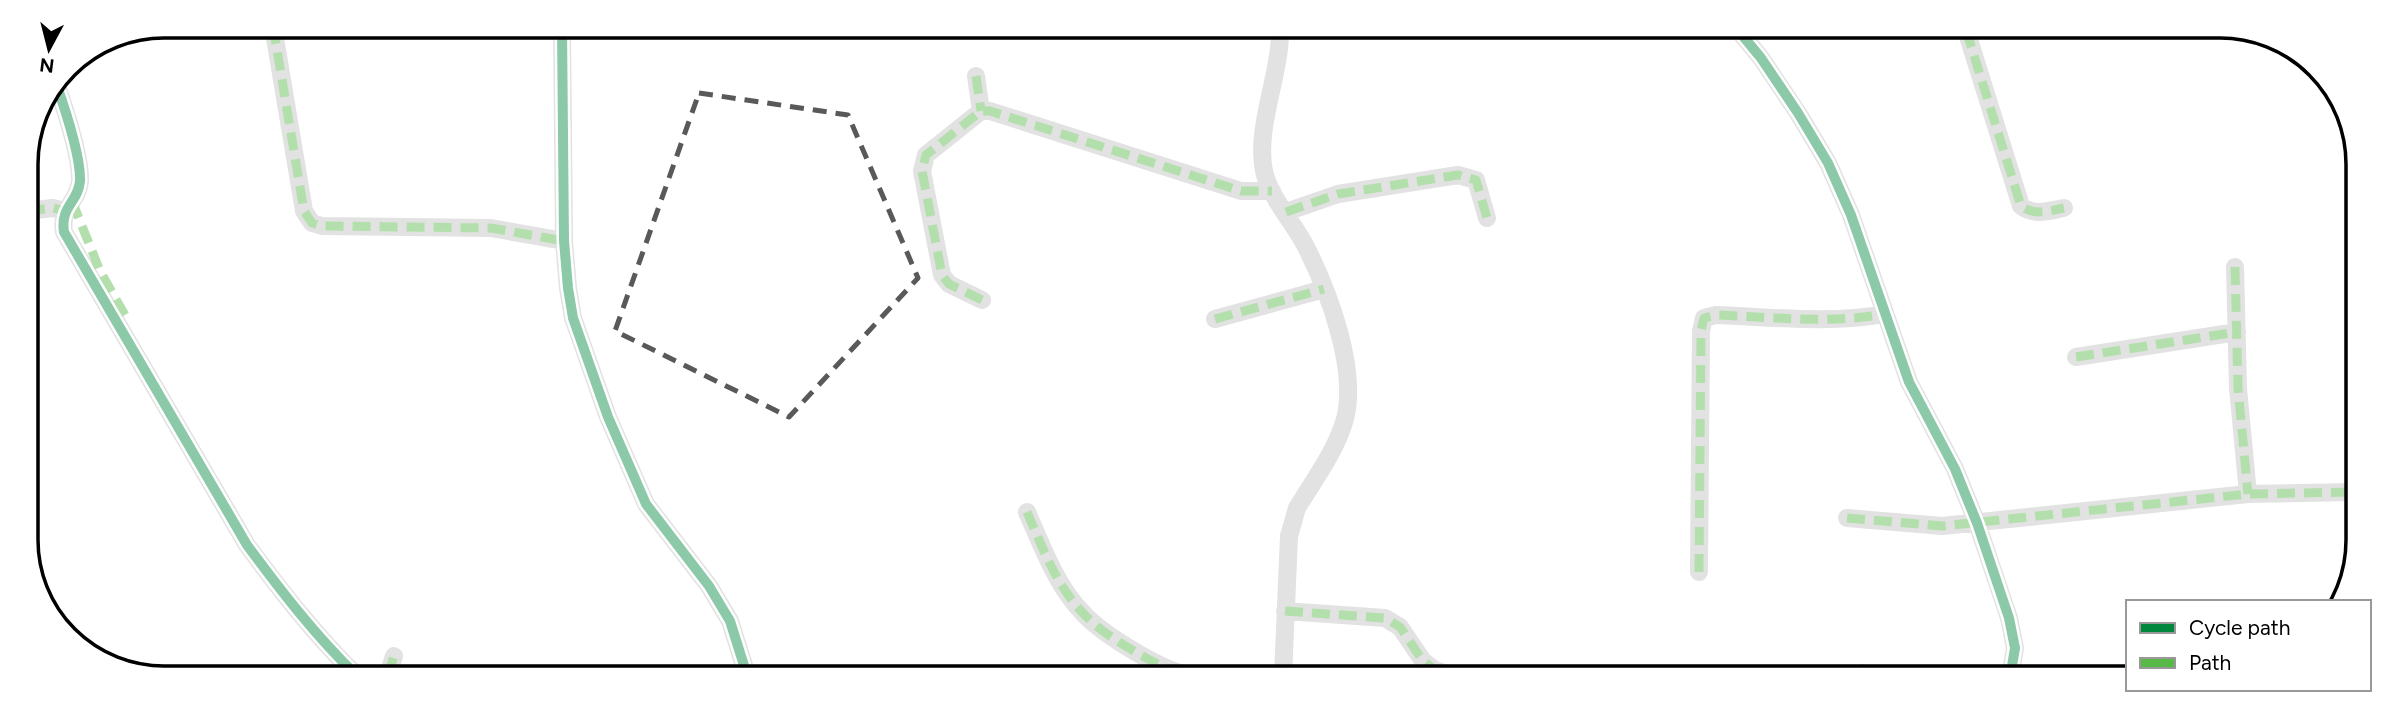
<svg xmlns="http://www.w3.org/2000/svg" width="2385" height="705" viewBox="0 0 2385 705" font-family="Figtree,sans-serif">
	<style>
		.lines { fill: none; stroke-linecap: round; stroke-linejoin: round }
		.street { stroke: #bebebe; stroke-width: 18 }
		.quiet { stroke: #58b947; stroke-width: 9; stroke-dasharray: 18 9; stroke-linecap: butt }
		.cycleway-casing { stroke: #fff; stroke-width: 15 }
		.cycleway { stroke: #00873e; stroke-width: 10 }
		.marked { fill: none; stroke: #595959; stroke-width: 5; stroke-dasharray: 14 9; stroke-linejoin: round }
		.rim { fill: none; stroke: #000; stroke-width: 3.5 }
	</style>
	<rect width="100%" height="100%" fill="#fff"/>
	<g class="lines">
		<path class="street" d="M 273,26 L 304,211 L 312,223 L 322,226 L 491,228 L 564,241
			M 562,27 L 564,241 L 568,288 L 573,318 L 608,417 L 646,504 L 709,586 L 730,621 L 747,675
			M 1280,29 C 1281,74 1255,127 1264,171 C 1269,196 1293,222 1305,245 C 1328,290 1358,368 1345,419 C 1336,451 1314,480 1297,508 L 1289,536 L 1283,677
			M 1738,30 L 1761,58 L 1798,113 L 1828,163 L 1851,215 L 1909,382 L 1955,469 L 1977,523 L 2009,618 L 2015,648 L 2010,678
			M 1966,30 L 2021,206 C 2035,216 2048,211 2064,208
			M 976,76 L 981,111
			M 56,83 C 64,106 81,157 80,181 C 78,203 60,206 64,232 L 247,545 C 281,591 315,635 356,675
			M 27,211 L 53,208 L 65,211
			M 1286,212 L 1338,194 L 1458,175 L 1476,180 L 1487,218
			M 2235,267 L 2238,388 L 2248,494
			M 982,300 L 949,284 L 942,275 L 922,171 L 926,155 L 981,111 L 990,111 L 1241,191 L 1272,191
			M 1215,319 L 1324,289
			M 2076,357 L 2237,332
			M 1027,512 C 1042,546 1056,585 1082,612 C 1097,629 1120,643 1139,654 C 1157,664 1173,673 1194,676
			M 1847,518 L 1942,526 L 2248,494 L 2355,492
			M 1699,572 L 1701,331 L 1704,318 L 1716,315 C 1773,317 1830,324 1885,314
			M 1285,611 L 1385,618 L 1400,627 L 1423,661 L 1435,670 L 1455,677
			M 388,675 L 394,656
			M 1861,678 L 1862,673"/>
		<path class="quiet" d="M 273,26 L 304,211 L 312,223 L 322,226 L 491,228 L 564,241
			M 1966,30 L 2021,206 C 2035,216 2048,211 2064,208
			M 976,76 L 981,111
			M 72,201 L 100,271 L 126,317
			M 27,211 L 53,208 L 65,211
			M 1286,212 L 1338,194 L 1458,175 L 1476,180 L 1487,218
			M 2235,267 L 2238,388 L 2248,494
			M 982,300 L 949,284 L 942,275 L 922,171 L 926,155 L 981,111 L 990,111 L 1241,191 L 1272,191
			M 1215,319 L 1324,289
			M 2076,357 L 2237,332
			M 1027,512 C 1042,546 1056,585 1082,612 C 1097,629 1120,643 1139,654 C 1157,664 1173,673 1194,676
			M 1847,518 L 1942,526 L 2248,494 L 2355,492
			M 1699,572 L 1701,331 L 1704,318 L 1716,315 C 1773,317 1830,324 1885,314
			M 1285,611 L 1385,618 L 1400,627 L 1423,661 L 1435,670 L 1455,677
			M 388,675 L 394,656
			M 1861,678 L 1862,673"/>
		<g class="cycleway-casing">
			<path id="cycleway" d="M 562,27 L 564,241 L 568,288 L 573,318 L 608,417 L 646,504 L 709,586 L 730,621 L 747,675
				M 1738,30 L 1761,58 L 1798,113 L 1828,163 L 1851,215 L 1909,382 L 1955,469 L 1977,523 L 2009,618 L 2015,648 L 2010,678
				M 56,83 C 64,106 81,157 80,181 C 78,203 60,206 64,232 L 247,545 C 281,591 315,635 356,675"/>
		</g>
		<use href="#cycleway" class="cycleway"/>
	</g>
	<path d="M0 0H2385V705H0ZM 699,93 L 848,115 L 918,278 L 789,417 L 615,331 Z" fill="#fff" fill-opacity=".55" fill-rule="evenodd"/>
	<path class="marked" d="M 699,93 L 848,115 L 918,278 L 789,417 L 615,331 Z"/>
	<path d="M0 0H2385V705H0ZM164 38H2220A126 126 0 0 1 2346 164V540A126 126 0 0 1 2220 666H164A126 126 0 0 1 38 540V164A126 126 0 0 1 164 38Z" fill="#fff" fill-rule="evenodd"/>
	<path class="rim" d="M164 38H2220A126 126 0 0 1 2346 164V540A126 126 0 0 1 2220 666H164A126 126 0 0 1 38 540V164A126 126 0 0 1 164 38Z"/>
	<rect x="2126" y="600" width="245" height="91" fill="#ffffff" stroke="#999999" stroke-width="2"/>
	<rect x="2140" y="623" width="35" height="10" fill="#00873e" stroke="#999999" stroke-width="2"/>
	<text x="2189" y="635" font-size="21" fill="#000000">Cycle path</text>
	<rect x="2140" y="658" width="35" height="10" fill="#58b947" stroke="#999999" stroke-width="2"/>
	<text x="2189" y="670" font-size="21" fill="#000000">Path</text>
	<g transform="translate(49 49) rotate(187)" stroke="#ffffff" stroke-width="5" paint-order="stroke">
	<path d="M0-5L12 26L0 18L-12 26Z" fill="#000000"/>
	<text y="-10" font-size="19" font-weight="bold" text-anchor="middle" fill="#000000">N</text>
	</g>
</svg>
